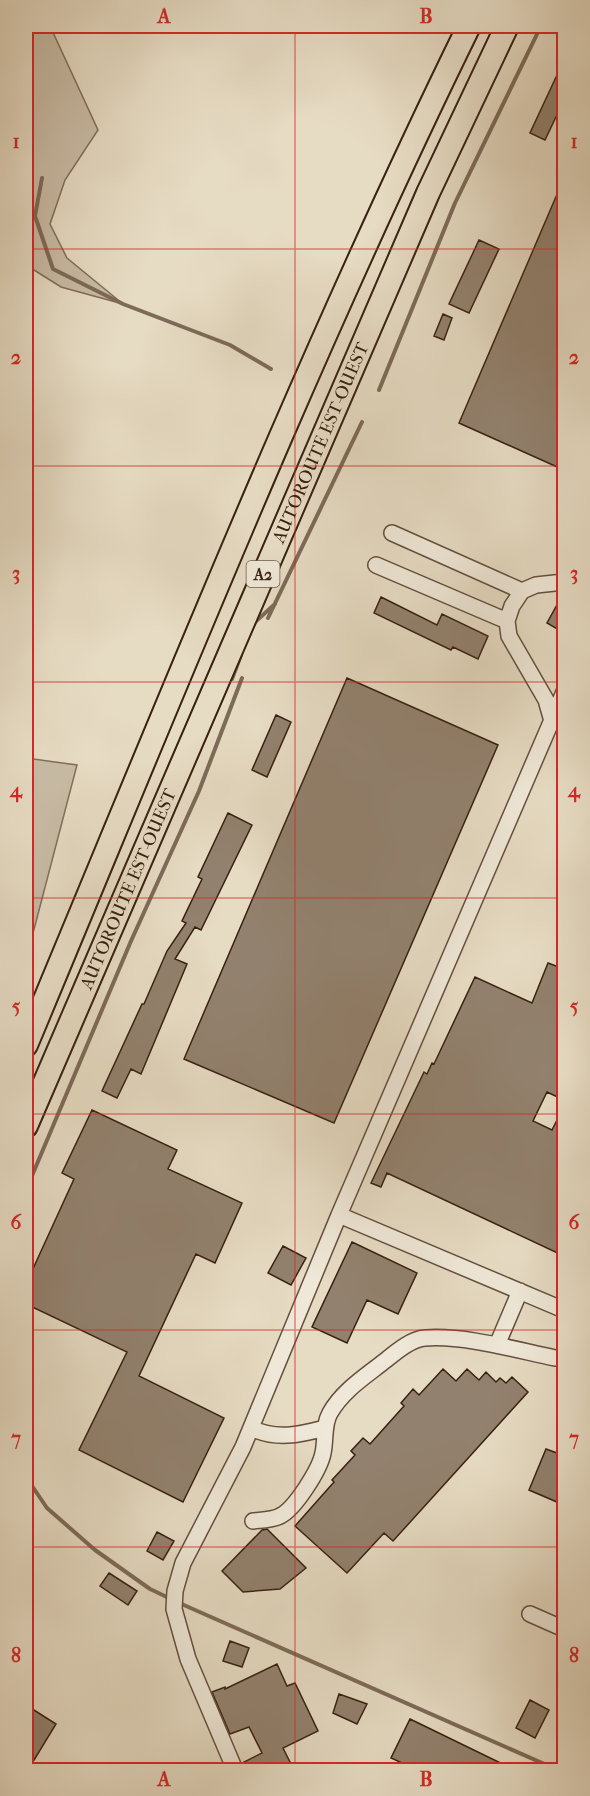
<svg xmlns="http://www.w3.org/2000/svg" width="590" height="1796" viewBox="0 0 590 1796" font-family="'IM FELL French Canon',serif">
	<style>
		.green { fill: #c8bba5; stroke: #806e5c; stroke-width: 1.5 }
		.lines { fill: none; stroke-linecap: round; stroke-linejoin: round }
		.stream { stroke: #7d6a58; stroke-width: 4 }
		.building { fill: #92816e; stroke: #382012; stroke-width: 1.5 }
		.minor-casing { stroke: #644f3e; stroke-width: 18 }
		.highway-casing { stroke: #382012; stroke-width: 26 }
		.minor { stroke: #efe8d8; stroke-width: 15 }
		.highway { stroke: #e6dbc3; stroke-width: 22 }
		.grid { fill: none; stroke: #d62828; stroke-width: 1.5; stroke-opacity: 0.55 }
		.labels { text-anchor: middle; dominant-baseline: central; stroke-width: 4.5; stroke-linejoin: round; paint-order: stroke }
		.shield { fill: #efe8d8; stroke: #6f5c4d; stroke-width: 1.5 }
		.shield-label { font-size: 16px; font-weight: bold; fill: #382012 }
		.street-label { font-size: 18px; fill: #382012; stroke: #efe8d8 }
		.neatline { fill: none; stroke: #d62828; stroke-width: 2 }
		.grid-label { font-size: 20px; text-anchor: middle; font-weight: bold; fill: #d62828 }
	</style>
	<rect width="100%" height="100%" fill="#e6dbc3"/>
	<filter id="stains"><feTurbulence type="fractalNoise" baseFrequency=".00333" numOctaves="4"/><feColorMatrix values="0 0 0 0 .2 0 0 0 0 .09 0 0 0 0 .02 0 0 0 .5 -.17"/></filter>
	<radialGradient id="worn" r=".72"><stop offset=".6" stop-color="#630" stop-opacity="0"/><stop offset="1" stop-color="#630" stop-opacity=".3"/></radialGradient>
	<path class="green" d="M 26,26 L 50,26 L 98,130 L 65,180 L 50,224 L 67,258 L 123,304 L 61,287 L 26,265 Z
		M 26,758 L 77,765 L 26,960 Z"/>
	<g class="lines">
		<path class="stream" d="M 42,178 L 35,216 L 53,269 L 123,304 L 230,345 L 271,369
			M 379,390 L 455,203 L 541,26
			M 268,618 L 362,422
			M 254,623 L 275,604
			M 232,679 L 241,655
			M 26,1190 L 131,941 L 199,791 L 242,678
			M 26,1477 L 47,1508 L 95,1550 L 150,1589 L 171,1599
			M 177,1602 L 558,1770"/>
	</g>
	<path class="building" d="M 564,60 L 564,100 L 545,140 L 530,133 Z
		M 564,178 L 564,470 L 459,423 Z
		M 479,240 L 499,249 L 469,313 L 449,304 Z
		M 443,314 L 452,318 L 444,340 L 434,336 Z
		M 564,592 L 564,633 L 547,623 Z
		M 381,597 L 437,625 L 442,614 L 488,636 L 478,659 L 453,647 L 451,650 L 374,613 Z
		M 347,678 L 498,745 L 334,1123 L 184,1059 Z
		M 276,715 L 291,722 L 267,777 L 252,770 Z
		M 228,813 L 252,825 L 201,930 L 195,927 L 175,959 L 187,964 L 141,1074 L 131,1069 L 117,1098 L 102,1091 L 142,1004 L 144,1004 L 167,951 L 186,923 L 182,921 L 202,879 L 198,877 Z
		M 548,963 L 564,969 L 564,1000 L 558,1016 L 564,1018 L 564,1100 L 547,1092 L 533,1121 L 552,1130 L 557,1120 L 564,1124 L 564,1256 L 387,1173 L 381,1187 L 371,1183 L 424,1072 L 427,1074 L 432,1063 L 434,1064 L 475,977 L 532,1003 Z
		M 92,1110 L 177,1150 L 168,1169 L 242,1203 L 215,1263 L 196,1254 L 139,1376 L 224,1418 L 183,1502 L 79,1450 L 127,1352 L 26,1304 L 26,1284 L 74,1179 L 62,1173 Z
		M 352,1242 L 417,1273 L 398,1314 L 367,1300 L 347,1343 L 312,1327 Z
		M 283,1246 L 306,1258 L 291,1285 L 268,1273 Z
		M 443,1369 L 456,1381 L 467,1369 L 479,1380 L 486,1372 L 496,1382 L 500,1378 L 506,1383 L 512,1377 L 528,1392 L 393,1541 L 384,1533 L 347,1573 L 295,1526 L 334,1482 L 332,1480 L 355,1455 L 351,1451 L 363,1438 L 370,1444 L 404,1406 L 401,1403 L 413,1389 L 419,1395 Z
		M 564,1436 L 564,1505 L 529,1490 L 546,1449 L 557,1453 Z
		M 267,1529 L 306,1568 L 280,1589 L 243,1592 L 222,1571 L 262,1530 Z
		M 157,1532 L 174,1541 L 163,1560 L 147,1551 Z
		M 109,1573 L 137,1591 L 128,1605 L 100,1586 Z
		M 230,1641 L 249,1648 L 242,1667 L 223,1661 Z
		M 277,1664 L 287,1686 L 295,1683 L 318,1731 L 283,1748 L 294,1770 L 248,1770 L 244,1762 L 262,1753 L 249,1727 L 230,1734 L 212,1692 L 225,1687 L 225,1689 Z
		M 339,1694 L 367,1704 L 357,1724 L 333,1713 Z
		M 530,1700 L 549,1710 L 535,1738 L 516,1728 Z
		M 26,1705 L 56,1724 L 28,1770 L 26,1770 Z
		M 410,1719 L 515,1770 L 417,1770 L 391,1758 Z"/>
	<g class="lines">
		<g class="minor-casing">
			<path id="minor" d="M 392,533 L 522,591
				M 376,565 L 507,621
				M 564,692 L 339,1215 L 564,1310
				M 552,721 L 546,700 L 509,636 L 507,621 L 512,606 L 522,591 L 536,585 L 564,582
				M 497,1345 L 520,1291
				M 251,1428 C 276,1440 299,1435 325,1428
				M 253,1521 C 261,1520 273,1520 280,1516 C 295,1509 320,1469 323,1453 C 326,1440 323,1425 330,1413 C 343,1390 366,1376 386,1360 C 396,1352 411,1339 425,1338 C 465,1335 516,1350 555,1358
				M 530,1614 L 564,1629
				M 235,1770 L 188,1659 L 174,1609 L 175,1591 L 183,1563 L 243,1447 L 339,1215"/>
		</g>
		<g class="highway-casing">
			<g id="highway">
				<path d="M 26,1045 C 169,703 306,358 469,26"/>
				<path id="s1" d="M 26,1126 L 428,193 L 507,26"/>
			</g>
		</g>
		<use href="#minor" class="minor"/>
		<use href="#highway" class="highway"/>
	</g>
	<path class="grid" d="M 295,26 L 295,1770M 26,249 L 564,249M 26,466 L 564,466M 26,682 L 564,682M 26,898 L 564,898M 26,1114 L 564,1114M 26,1330 L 564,1330M 26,1547 L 564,1547"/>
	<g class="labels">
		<rect class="shield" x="246.5" y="561" width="33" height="26" rx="4.5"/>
		<g class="shield-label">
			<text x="263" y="574">A2</text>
		</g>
		<g class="street-label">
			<text stroke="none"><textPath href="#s1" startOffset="744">AUTOROUTE EST-OUEST</textPath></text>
			<text stroke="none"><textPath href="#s1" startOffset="258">AUTOROUTE EST-OUEST</textPath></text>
		</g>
	</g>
	<rect width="590" height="1796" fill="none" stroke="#e6dbc3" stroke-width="66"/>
	<rect x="33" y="33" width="524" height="1730" class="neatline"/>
	<g class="grid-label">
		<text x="164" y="23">A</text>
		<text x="426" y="23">B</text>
		<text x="16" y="148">1</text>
		<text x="574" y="148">1</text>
		<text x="16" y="364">2</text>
		<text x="574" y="364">2</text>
		<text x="16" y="580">3</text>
		<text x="574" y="580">3</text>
		<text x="16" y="797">4</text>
		<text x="574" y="797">4</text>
		<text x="16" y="1013">5</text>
		<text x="574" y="1013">5</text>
		<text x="16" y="1229">6</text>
		<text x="574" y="1229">6</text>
		<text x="16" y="1445">7</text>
		<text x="574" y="1445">7</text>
		<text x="16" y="1662">8</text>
		<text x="574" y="1662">8</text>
		<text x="164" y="1786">A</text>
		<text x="426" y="1786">B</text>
	</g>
	<rect width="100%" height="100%" filter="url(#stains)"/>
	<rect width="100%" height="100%" fill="url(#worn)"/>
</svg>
